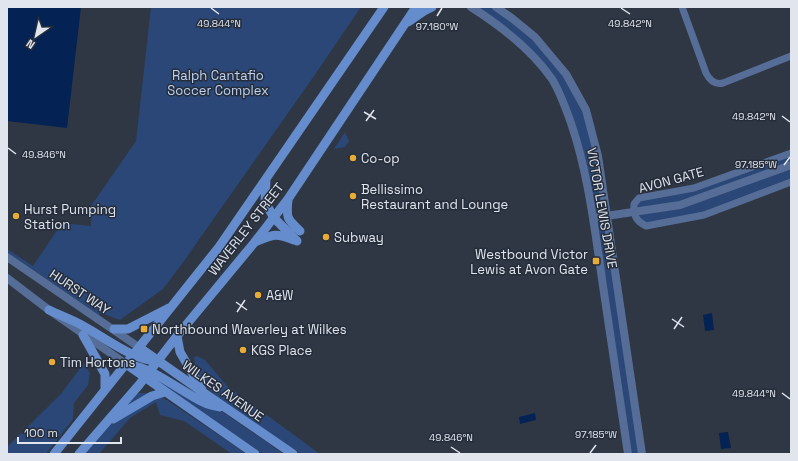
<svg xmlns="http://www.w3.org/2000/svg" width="798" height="461" viewBox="0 0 798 461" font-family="'Space Grotesk',sans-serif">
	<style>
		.green { fill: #2a4777 }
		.water { fill: #042254 }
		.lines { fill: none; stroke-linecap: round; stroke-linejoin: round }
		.minor { stroke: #566e97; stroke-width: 7 }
		.tertiary { stroke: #566e97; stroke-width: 8 }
		.secondary { stroke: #658ccd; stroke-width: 9 }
		.ticks { fill: none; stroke: #e0e5ee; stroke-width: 1.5 }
		.poi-dot { fill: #e7ac36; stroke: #252d3a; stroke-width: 1.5 }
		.labels { text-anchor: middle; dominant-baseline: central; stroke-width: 3; stroke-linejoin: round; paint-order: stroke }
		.park-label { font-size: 13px; fill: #bed2f3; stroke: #252d3a }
		.poi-label { font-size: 13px; fill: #e0e5ee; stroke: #252d3a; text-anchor: start }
		.street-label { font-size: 13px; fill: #e0e5ee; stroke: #252d3a }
		.ticks-label { font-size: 10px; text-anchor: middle; fill: #e0e5ee; stroke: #252d3a; stroke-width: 3; stroke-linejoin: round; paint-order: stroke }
	</style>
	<rect width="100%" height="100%" fill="#2f3744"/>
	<path class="green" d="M 151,7 L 361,7 L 314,76 L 184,261 L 163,289 L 120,320 L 101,313 L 99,315 L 7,252 L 7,249 L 33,266 L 62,223 L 91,226 L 91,206 L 136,141 Z
		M 471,7 L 496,7 L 544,47 L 586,110 L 598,156 L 642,454 L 628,454 L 580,149 L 552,80 L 532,55 Z
		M 345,132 L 349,141 L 345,147 L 334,149 Z
		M 791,153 L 791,182 L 704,215 L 646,226 L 638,223 L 634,204 L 639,198 L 694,188 Z
		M 197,356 L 205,360 L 227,386 L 320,454 L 301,454 L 226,404 L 205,386 L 193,368 L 195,363 L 194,357 Z
		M 84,363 L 90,373 L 88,385 L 74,403 L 73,419 L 46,454 L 7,454 L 7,447 L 61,394 Z
		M 158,370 L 183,385 L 284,454 L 263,454 L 156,381 L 153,378 Z
		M 140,393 L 152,393 L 167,400 L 247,454 L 232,454 L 184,421 L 160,415 L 156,402 L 130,418 L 99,454 L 74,454 L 117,403 L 133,395 Z"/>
	<path class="water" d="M 7,7 L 81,7 L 67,128 L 7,121 Z
		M 712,313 L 714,330 L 705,331 L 703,315 Z
		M 535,413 L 536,420 L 520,424 L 519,417 Z
		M 728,432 L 731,448 L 721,449 L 719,433 Z"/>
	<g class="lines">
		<path class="minor" d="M 682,7 L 706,73 C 710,81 715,85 723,83 L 791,56
			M 791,153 L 694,188 L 639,198 L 634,204 C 633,215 636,221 646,226 L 704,215 L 791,182"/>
		<path class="tertiary" d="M 471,7 C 501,26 531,49 552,79 C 560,92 566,109 571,123 C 589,176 595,232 603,286 C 611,342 620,398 628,454
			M 496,7 L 513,19 L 535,37 L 566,74 L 586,110 L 598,156 L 642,454
			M 593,218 L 680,205 L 791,165
			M 7,257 L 140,348
			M 7,278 L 49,310 L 126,364"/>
		<path class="secondary" d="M 408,22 L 424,11 L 432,7
			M 266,179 L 265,202 L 274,218 L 297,241
			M 288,200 C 286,218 287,219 300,231
			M 255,242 C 274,234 275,233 294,240
			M 49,310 C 61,316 74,320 85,327 C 105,338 135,361 157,361
			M 114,329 L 128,329 L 169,308
			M 83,335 L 105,374 L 105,389
			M 177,336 L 180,352 L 202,390
			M 140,348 L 204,393 L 293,454
			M 126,364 L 255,454
			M 129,365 C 154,368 181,392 205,403 C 209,405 215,406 220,407
			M 113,419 L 152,396 L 165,392
			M 54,454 L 219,247 L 384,7
			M 79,454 L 139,385 L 177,336 L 254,243 L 288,199 L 416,7"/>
	</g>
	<path class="ticks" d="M 211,8 L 219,14M 621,8 L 630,14M 437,16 L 442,8M 364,112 L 376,119M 782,116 L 790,122M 366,121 L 374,110M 8,148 L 16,154M 784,165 L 790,157M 236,302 L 247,310M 237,312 L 245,300M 672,319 L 684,327M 674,329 L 682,317M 782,393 L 790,399M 451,447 L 460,453M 590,453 L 596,445"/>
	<g class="poi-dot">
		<circle cx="353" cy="158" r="4"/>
		<circle cx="353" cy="196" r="4"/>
		<circle cx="16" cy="216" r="4"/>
		<circle cx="326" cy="237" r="4"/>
		<rect x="592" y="257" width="8" height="8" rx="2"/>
		<circle cx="258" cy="295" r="4"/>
		<rect x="140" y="325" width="8" height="8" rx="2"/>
		<circle cx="243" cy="350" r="4"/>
		<circle cx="52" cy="362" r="4"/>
	</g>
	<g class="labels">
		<g class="park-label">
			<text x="218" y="75">Ralph Cantafio<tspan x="218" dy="15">Soccer Complex</tspan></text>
		</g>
		<g class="poi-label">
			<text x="361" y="158">Co-op</text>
			<text x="361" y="189">Bellissimo<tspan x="361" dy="15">Restaurant and Lounge</tspan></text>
			<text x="24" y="209">Hurst Pumping<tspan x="24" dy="15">Station</tspan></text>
			<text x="334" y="237">Subway</text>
			<text x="588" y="254" text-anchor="end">Westbound Victor<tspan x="588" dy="15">Lewis at Avon Gate</tspan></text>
			<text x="266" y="295">A&amp;W</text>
			<text x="152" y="329">Northbound Waverley at Wilkes</text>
			<text x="251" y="350">KGS Place</text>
			<text x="60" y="362">Tim Hortons</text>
		</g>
		<g class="street-label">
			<text transform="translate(671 180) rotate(-15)">AVON GATE</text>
			<text transform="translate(602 208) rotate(80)">VICTOR LEWIS DRIVE</text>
			<text transform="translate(246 229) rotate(-52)">WAVERLEY STREET</text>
			<text transform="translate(80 292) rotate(34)">HURST WAY</text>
			<text transform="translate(223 391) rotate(35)">WILKES AVENUE</text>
		</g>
	</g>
	<g class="ticks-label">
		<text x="219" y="27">49.844°N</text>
		<text x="630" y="27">49.842°N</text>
		<text x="437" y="30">97.180°W</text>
		<text x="754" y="120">49.842°N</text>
		<text x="44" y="158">49.846°N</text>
		<text x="756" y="168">97.185°W</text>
		<text x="754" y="397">49.844°N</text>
		<text x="596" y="438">97.185°W</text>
		<text x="451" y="441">49.846°N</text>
	</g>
	<rect width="798" height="461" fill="none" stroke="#e0e5ee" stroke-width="16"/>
	<g transform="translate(36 36) rotate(214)" stroke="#252d3a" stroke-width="3" paint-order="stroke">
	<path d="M0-3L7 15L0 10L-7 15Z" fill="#e0e5ee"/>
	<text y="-6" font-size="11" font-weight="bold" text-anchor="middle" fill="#e0e5ee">N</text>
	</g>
	<path d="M18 437v6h103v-6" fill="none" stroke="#e0e5ee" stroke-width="2"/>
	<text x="24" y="437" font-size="12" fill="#e0e5ee" stroke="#252d3a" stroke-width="3" paint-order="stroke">100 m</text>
</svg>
